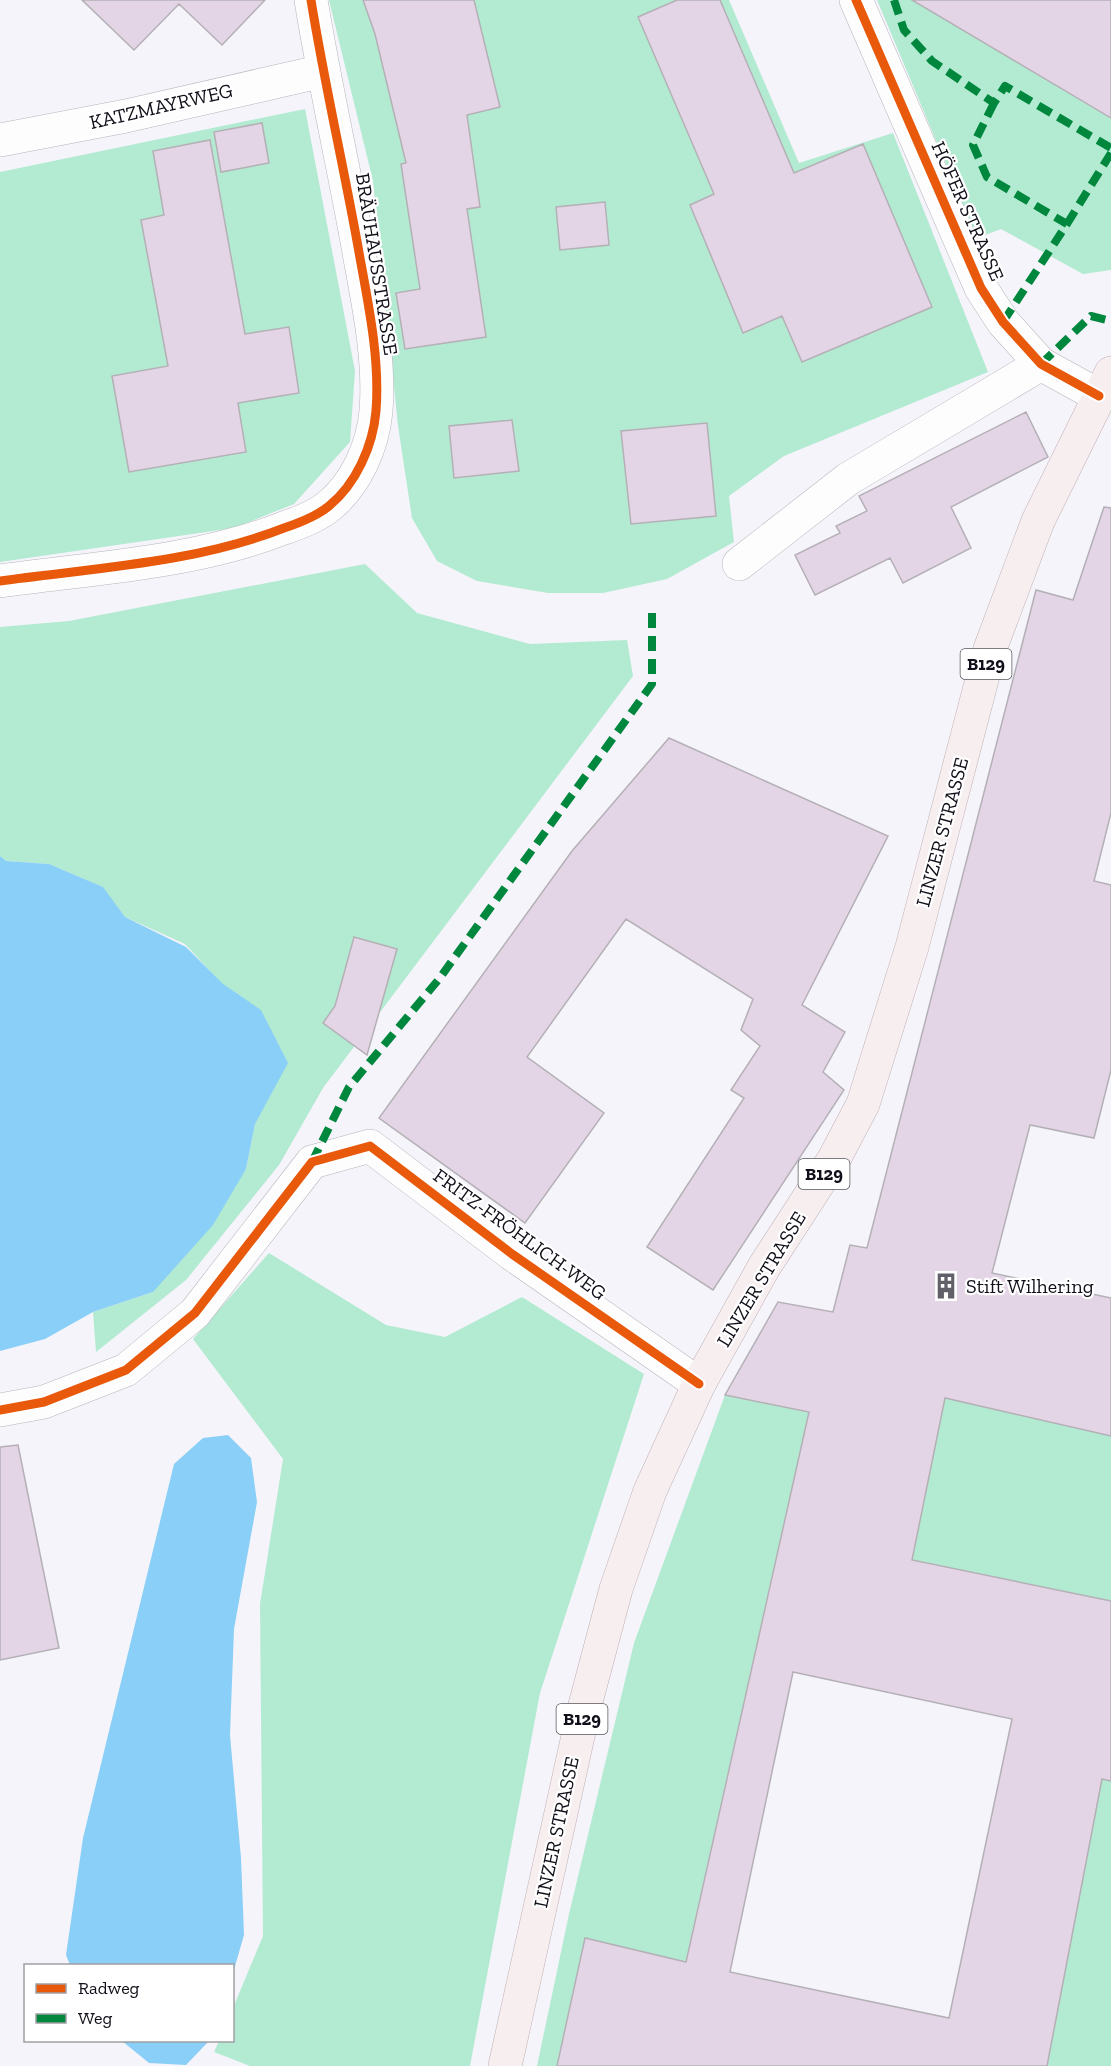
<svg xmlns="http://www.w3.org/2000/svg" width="1111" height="2066" viewBox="0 0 1111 2066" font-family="'Zilla Slab',serif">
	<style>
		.green { fill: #b3ead2 }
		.water { fill: #8acff7 }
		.building { fill: #e3d5e6; stroke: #b4b0b6; stroke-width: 1.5; fill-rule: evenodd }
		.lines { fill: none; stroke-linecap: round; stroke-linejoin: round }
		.street-casing { stroke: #b6b5bc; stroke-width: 34 }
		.primary-casing { stroke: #c0b1b5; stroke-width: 34 }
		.street { stroke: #fefdfe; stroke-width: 33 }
		.primary { stroke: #f7eeef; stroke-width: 33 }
		.quiet { stroke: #00873e; stroke-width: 8; stroke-dasharray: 15 8; stroke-linecap: butt }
		.cycleway-casing { stroke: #fff; stroke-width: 13 }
		.cycleway { stroke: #e8590c; stroke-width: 9 }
		.labels { text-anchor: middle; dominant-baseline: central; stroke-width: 4.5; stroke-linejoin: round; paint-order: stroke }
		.shield { fill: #fff; stroke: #58575e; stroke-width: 1.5 }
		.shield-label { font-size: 18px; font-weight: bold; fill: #110f19 }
		.street-label { font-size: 20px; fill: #110f19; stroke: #fff }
		.poi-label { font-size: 20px; fill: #110f19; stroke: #fff; text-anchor: start }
	</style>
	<rect width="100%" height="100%" fill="#f5f4fa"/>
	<path class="green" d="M 329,0 L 729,0 L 799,163 L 893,133 L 988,372 L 784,456 L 729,496 L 734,542 L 667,579 L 603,593 L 548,593 L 477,581 L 437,561 L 412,518 L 398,426 L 373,181 Z
		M 877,0 L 1111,0 L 1111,270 L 1083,274 L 1001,229 L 977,238 Z
		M 305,109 L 355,371 L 350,442 L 294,504 L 234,528 L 0,562 L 0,172 Z
		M 365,564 L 417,613 L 530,644 L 627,640 L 633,676 L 323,1088 L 279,1165 L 186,1280 L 96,1352 L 93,1312 L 153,1292 L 246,1169 L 255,1124 L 221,983 L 185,944 L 125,917 L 102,887 L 49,864 L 6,861 L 0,856 L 0,627 L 69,621 Z
		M 269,1253 L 386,1325 L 445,1337 L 522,1297 L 644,1374 L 540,1693 L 470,2066 L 250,2066 L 214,2052 L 219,2041 L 232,2040 L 233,2008 L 263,1936 L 260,1604 L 283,1459 L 193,1339 Z
		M 725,1395 L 809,1412 L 662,2066 L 537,2066 L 569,1914 L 634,1643 Z
		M 945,1398 L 1111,1436 L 1111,1601 L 912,1560 Z
		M 1102,1779 L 1111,1781 L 1111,2066 L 1047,2066 Z"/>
	<path class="water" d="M 0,856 L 6,861 L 49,864 L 103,887 L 125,917 L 186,947 L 223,984 L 261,1010 L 288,1063 L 255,1124 L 246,1169 L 213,1225 L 153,1292 L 93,1312 L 45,1339 L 0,1351 Z
		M 228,1435 L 251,1458 L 257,1502 L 234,1629 L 230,1735 L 241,1858 L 244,1935 L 233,1973 L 232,1966 L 70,1965 L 66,1955 L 83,1838 L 174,1464 L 203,1438 Z
		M 122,2041 L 209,2041 L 186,2065 L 149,2063 Z"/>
	<path class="building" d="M 82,0 L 265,0 L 222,45 L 179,4 L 134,50 Z
		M 363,0 L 474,0 L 500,107 L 467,115 L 480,207 L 467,209 L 486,337 L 405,349 L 396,293 L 420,289 L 401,164 L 406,163 L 375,34 Z
		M 677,0 L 720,0 L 794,173 L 863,144 L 932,307 L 802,362 L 782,316 L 743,333 L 690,205 L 714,194 L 638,17 Z
		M 912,0 L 1111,0 L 1111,118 Z
		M 262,123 L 269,163 L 221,172 L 214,132 Z
		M 210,140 L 245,334 L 289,327 L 299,393 L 238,403 L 246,452 L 129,472 L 112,376 L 168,366 L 141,220 L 164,215 L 153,151 Z
		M 605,202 L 609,245 L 560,250 L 556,207 Z
		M 1026,412 L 1048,457 L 951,507 L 971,548 L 903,583 L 890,558 L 815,595 L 795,555 L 840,533 L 836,526 L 867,511 L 859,496 Z
		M 512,420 L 519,471 L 454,478 L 449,426 Z
		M 707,423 L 716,516 L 631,524 L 621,431 Z
		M 1104,507 L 1111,508 L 1111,813 L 1094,881 L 1111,885 L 1111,1070 L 1094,1138 L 1030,1125 L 992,1273 L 1111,1298 L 1111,1436 L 945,1398 L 912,1560 L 1111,1601 L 1111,1781 L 1102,1779 L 1047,2066 L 557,2066 L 585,1938 L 686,1962 L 809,1412 L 725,1395 L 778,1302 L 833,1312 L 850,1245 L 867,1248 L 1036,590 L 1073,600 ZM 793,1672 L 1012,1719 L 949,2018 L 730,1972 Z
		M 669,738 L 888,836 L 802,1005 L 845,1032 L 823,1072 L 844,1090 L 713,1290 L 647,1247 L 744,1098 L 731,1090 L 760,1046 L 741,1030 L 753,999 L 626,919 L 527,1057 L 604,1113 L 525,1223 L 379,1118 L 572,851 Z
		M 354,937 L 397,949 L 367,1055 L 323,1023 L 335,1006 Z
		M 18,1445 L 59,1648 L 0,1660 L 0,1447 Z"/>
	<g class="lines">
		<g class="street-casing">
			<path id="street" d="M 856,0 L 981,288 L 1003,322 L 1041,364 L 1099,396
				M 0,140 L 126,116 L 323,71
				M 739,564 L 848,479 L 1041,364
				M 0,581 C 94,568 195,563 284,528 C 299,523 317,516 329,506 C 356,484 373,446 376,411 C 380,361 369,307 360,258 C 345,172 325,87 311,0
				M 0,1410 L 44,1402 L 126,1370 L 195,1313 L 312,1162 L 370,1146 L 512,1254 L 699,1384"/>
		</g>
		<g class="primary-casing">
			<path id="primary" d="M 505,2066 L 584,1709 L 616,1589 L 650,1491 L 699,1384 L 764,1267 L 834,1159 L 863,1104 L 912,947 L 990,649 L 1038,521 L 1111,373"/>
		</g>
		<use href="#street" class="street"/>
		<use href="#primary" class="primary"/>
		<path class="quiet" d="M 894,0 L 904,30 L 932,61 L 994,103 L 1005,86 L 1111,148
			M 994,103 L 973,145 L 987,177 L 1067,224 L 1003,322
			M 1067,224 L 1111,153
			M 1041,364 L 1091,316 L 1111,321
			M 312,1162 L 349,1087 L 439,979 L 652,684 L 652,610"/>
		<g class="cycleway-casing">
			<path id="cycleway" d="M 856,0 L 981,288 L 1003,322 L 1041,364 L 1099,396
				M 0,581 C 94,568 195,563 284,528 C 299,523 317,516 329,506 C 356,484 373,446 376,411 C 380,361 369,307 360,258 C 345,172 325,87 311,0
				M 0,1410 L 44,1402 L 126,1370 L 195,1313 L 312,1162 L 370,1146 L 512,1254 L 699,1384"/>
		</g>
		<use href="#cycleway" class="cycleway"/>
	</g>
	<defs>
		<g id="building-bare" transform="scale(2.07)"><path d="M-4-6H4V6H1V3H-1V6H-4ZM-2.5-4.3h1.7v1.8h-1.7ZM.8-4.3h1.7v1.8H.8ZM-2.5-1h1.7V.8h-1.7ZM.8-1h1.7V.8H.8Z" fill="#615f68" stroke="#fff" stroke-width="2.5" paint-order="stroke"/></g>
	</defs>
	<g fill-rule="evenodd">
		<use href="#building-bare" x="946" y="1286"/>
	</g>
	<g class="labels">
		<g class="shield">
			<rect x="960.5" y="649" width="51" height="30" rx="4.5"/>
			<rect x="798.5" y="1159" width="51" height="30" rx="4.5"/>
			<rect x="556.5" y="1704" width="51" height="30" rx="4.5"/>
		</g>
		<g class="shield-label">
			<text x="986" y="664">B129</text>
			<text x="824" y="1174">B129</text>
			<text x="582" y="1719">B129</text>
		</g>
		<g class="street-label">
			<text transform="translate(161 106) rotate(-13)">KATZMAYRWEG</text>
			<text transform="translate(968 211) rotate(66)">HÖFER STRASSE</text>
			<text transform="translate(377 264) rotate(81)">BRÄUHAUSSTRASSE</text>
			<text transform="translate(942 832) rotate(-75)">LINZER STRASSE</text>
			<text transform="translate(520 1234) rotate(36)">FRITZ-FRÖHLICH-WEG</text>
			<text transform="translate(761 1279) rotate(-59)">LINZER STRASSE</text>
			<text transform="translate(556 1832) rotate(-78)">LINZER STRASSE</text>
		</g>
		<g class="poi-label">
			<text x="966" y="1286">Stift Wilhering</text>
		</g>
	</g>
	<rect x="24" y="1964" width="210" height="78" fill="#ffffff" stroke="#a09fa3" stroke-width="1.5"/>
	<rect x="36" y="1984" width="30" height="9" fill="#e8590c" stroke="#a09fa3" stroke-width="1.5"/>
	<text x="78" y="1994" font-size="18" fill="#110f19">Radweg</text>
	<rect x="36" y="2014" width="30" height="9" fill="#00873e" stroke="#a09fa3" stroke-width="1.5"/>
	<text x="78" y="2024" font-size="18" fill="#110f19">Weg</text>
</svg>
